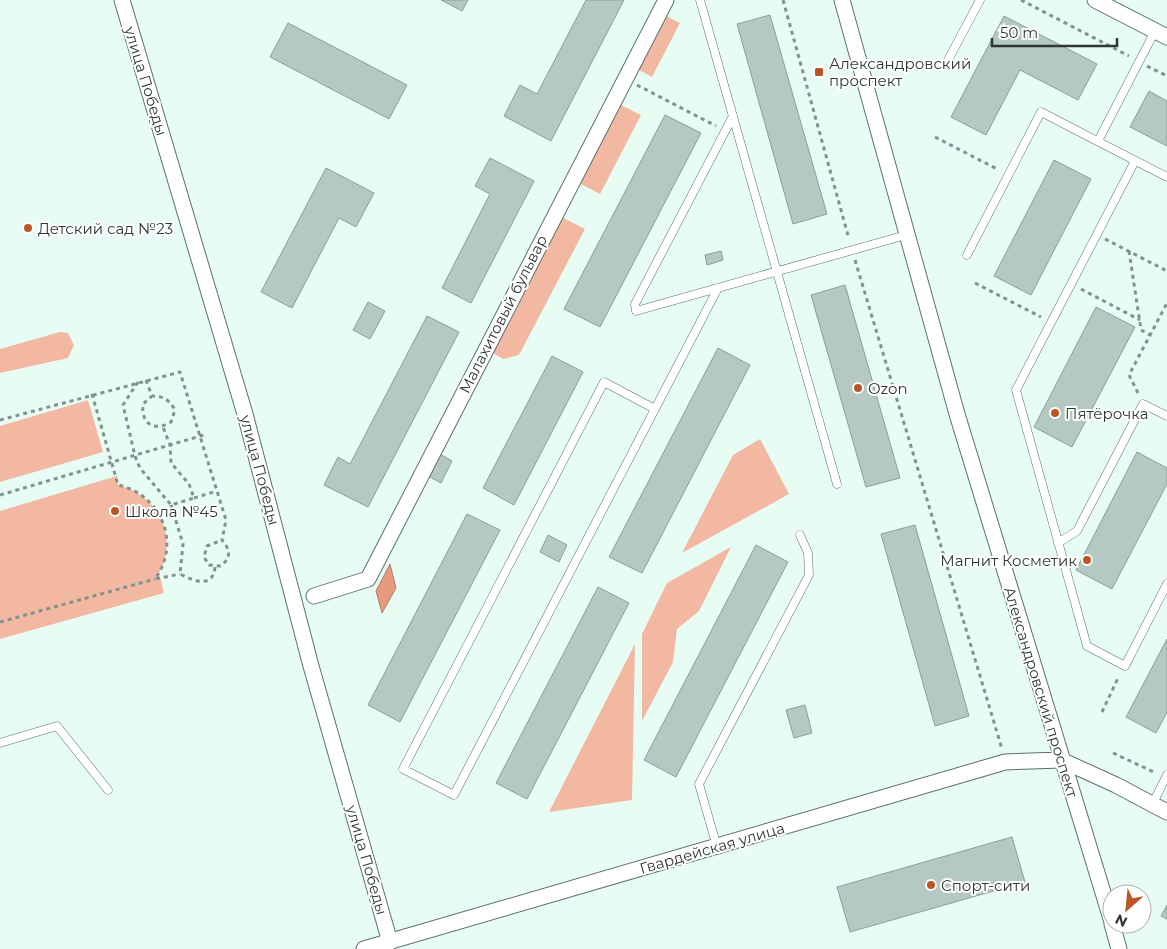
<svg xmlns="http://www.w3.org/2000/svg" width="1167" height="949" viewBox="0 0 1167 949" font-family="Montserrat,sans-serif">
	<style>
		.green { fill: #f2b8a2 }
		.water { fill: #e79b7e; stroke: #b07d68 }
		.building { fill: #b4c9c1; stroke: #8a9f97 }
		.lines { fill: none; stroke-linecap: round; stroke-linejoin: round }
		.lane-casing { stroke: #5d7068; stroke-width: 9 }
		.street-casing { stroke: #5d7068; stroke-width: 17 }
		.path { stroke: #83928c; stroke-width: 3; stroke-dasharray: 4 4; stroke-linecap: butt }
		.lane { stroke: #fff; stroke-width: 8 }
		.street { stroke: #fff; stroke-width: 15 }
		.poi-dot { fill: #bb5528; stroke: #fff; stroke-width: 2 }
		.labels { text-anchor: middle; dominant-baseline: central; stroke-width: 4; stroke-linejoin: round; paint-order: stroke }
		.poi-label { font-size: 15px; fill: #2f3734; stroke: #fff; text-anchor: start }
		.street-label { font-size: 15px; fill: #2f3734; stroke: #fff }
	</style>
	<rect width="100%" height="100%" fill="#e7fdf4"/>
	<path class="green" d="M 662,14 L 680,23 L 652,77 L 635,68 Z
		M 617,103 L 641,115 L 600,194 L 577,182 Z
		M 558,215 L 585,229 L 519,355 L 503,359 L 488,350 Z
		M 60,332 L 68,333 L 74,345 L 68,358 L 0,373 L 0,349 Z
		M 88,400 L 103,452 L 0,482 L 0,426 Z
		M 760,439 L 789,494 L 682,553 L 733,455 Z
		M 117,476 L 118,485 C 160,495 181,541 156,578 L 160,577 L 164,593 L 0,639 L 0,511 Z
		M 731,547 L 699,611 L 677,629 L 673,662 L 642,721 L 642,634 L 667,583 Z
		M 635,644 L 632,800 L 549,812 Z"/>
	<path class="water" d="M 390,564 L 396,588 L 382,613 L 376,591 Z"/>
	<path class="building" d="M 441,0 L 468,0 L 462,11 Z
		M 586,0 L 624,0 L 551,141 L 504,116 L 520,85 L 537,94 Z
		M 770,15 L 827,214 L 793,224 L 737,24 Z
		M 1004,16 L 1097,64 L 1078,100 L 1020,70 L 986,135 L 951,117 Z
		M 288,23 L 407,85 L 389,119 L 270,57 Z
		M 1149,91 L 1167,101 L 1167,146 L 1130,127 Z
		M 665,115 L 701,133 L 600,327 L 564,309 Z
		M 490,158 L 534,181 L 471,303 L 442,288 L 490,194 L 475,186 Z
		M 1054,160 L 1091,179 L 1031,295 L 994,276 Z
		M 326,168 L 374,193 L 356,227 L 339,218 L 292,308 L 261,292 Z
		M 721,251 L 723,260 L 707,265 L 705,255 Z
		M 845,285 L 900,478 L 866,487 L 811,295 Z
		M 368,302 L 385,311 L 370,339 L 353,330 Z
		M 1096,307 L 1135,327 L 1072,447 L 1034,427 Z
		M 427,316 L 459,332 L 368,507 L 324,485 L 338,457 L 350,464 Z
		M 718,348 L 750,365 L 642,573 L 609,557 Z
		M 552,356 L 583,372 L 514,505 L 483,488 Z
		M 1137,452 L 1167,468 L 1167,484 L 1112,589 L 1076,570 Z
		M 440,454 L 452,461 L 441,483 L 428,476 Z
		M 467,514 L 500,530 L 400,722 L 368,705 Z
		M 915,525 L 969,716 L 935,726 L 881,534 Z
		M 548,535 L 567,545 L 559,562 L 540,552 Z
		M 756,545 L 788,562 L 676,777 L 644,760 Z
		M 598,587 L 629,603 L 527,799 L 496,783 Z
		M 1167,639 L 1167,712 L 1156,733 L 1126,717 Z
		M 805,705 L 812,733 L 794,738 L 786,710 Z
		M 1012,837 L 1025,882 L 850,932 L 837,887 Z
		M 1167,905 L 1167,919 L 1161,916 Z"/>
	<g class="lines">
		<g class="lane-casing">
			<path id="lane" d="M 700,0 L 837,484
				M 947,62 L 980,0
				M 733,116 L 635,304 L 636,311 L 906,235
				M 1098,141 L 1155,31
				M 1135,161 L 1016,390 L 1087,646 L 1125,666 L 1167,584
				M 967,255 L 1041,112 L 1167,177
				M 655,409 L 604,382 L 403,769 L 454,795 L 718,288
				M 1058,543 L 1077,531 L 1143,404 L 1167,416
				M 0,743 L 57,726 L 108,790
				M 1152,805 L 1167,775
				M 717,847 L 699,784 L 809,575 L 808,553 L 800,535"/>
		</g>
		<g class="street-casing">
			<path id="street" d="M 122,0 L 245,414 L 311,666 L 390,942
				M 842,0 L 957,414 L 1112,922
				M 1095,0 L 1167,37
				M 314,596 L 368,579 L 666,0
				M 1112,924 L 1119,949
				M 364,949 L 1005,762 L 1061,760 L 1116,785 L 1167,812"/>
		</g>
		<path class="path" d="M 783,0 L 849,239
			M 1021,0 L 1129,56
			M 1147,66 L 1167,76
			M 637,85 L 716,126
			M 935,137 L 999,170
			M 1105,239 L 1167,271
			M 1129,251 L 1141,330 L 1150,335
			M 855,260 L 1002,749
			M 975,283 L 1041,317
			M 1081,289 L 1140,320
			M 146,380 L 152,396 C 164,396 169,400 175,410 L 171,422 C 154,432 141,424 143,404 L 152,396
			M 138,382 L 123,405 L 135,456 L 140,468 L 171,505 L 194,498 L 189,484 L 171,463 L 170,445 L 163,427
			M 1138,393 L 1129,375 L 1167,303
			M 92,394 L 118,485 C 160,494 182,542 155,579 L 180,574
			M 0,420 L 180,372 L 226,520 L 222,540 C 231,550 231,559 220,566 L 209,565 L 204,557 L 207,546 L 222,540
			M 0,495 L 207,434
			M 194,498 L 217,491
			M 171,505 L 183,544 L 180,574 C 194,581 213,589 215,567
			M 0,622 L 155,579
			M 1102,712 L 1119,676
			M 1113,753 L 1156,773"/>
		<use href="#lane" class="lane"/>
		<use href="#street" class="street"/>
	</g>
	<g class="poi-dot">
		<rect x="814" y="67" width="10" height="10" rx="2.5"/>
		<circle cx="28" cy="228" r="5"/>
		<circle cx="858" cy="388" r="5"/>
		<circle cx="1055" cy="413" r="5"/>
		<circle cx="115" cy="511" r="5"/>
		<circle cx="1087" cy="560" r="5"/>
		<circle cx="931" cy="885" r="5"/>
	</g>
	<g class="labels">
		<g class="poi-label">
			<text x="829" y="63">Александровский<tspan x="829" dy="17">проспект</tspan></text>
			<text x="38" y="228">Детский сад №23</text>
			<text x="868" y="388">Ozon</text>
			<text x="1065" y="413">Пятёрочка</text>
			<text x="125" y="511">Школа №45</text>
			<text x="1077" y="560" text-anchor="end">Магнит Косметик</text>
			<text x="941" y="885">Спорт-сити</text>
		</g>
		<g class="street-label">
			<text transform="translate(146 81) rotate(73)">улица Победы</text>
			<text transform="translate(503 314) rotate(-63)">Малахитовый бульвар</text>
			<text transform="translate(260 470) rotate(75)">улица Победы</text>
			<text transform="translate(1041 692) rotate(73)">Александровский проспект</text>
			<text transform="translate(712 848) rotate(-16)">Гвардейская улица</text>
			<text transform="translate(367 860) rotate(74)">улица Победы</text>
		</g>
	</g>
	<g transform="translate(1127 909) rotate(207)"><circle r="24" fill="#ffffff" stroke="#acafae"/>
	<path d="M0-4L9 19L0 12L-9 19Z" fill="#bb5528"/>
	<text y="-8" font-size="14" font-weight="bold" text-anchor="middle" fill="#2f3734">N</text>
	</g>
	<path d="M992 38v8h125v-8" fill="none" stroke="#2f3734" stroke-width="2.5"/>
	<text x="1000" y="38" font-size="15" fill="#2f3734" stroke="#ffffff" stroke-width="4" paint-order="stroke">50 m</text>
</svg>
